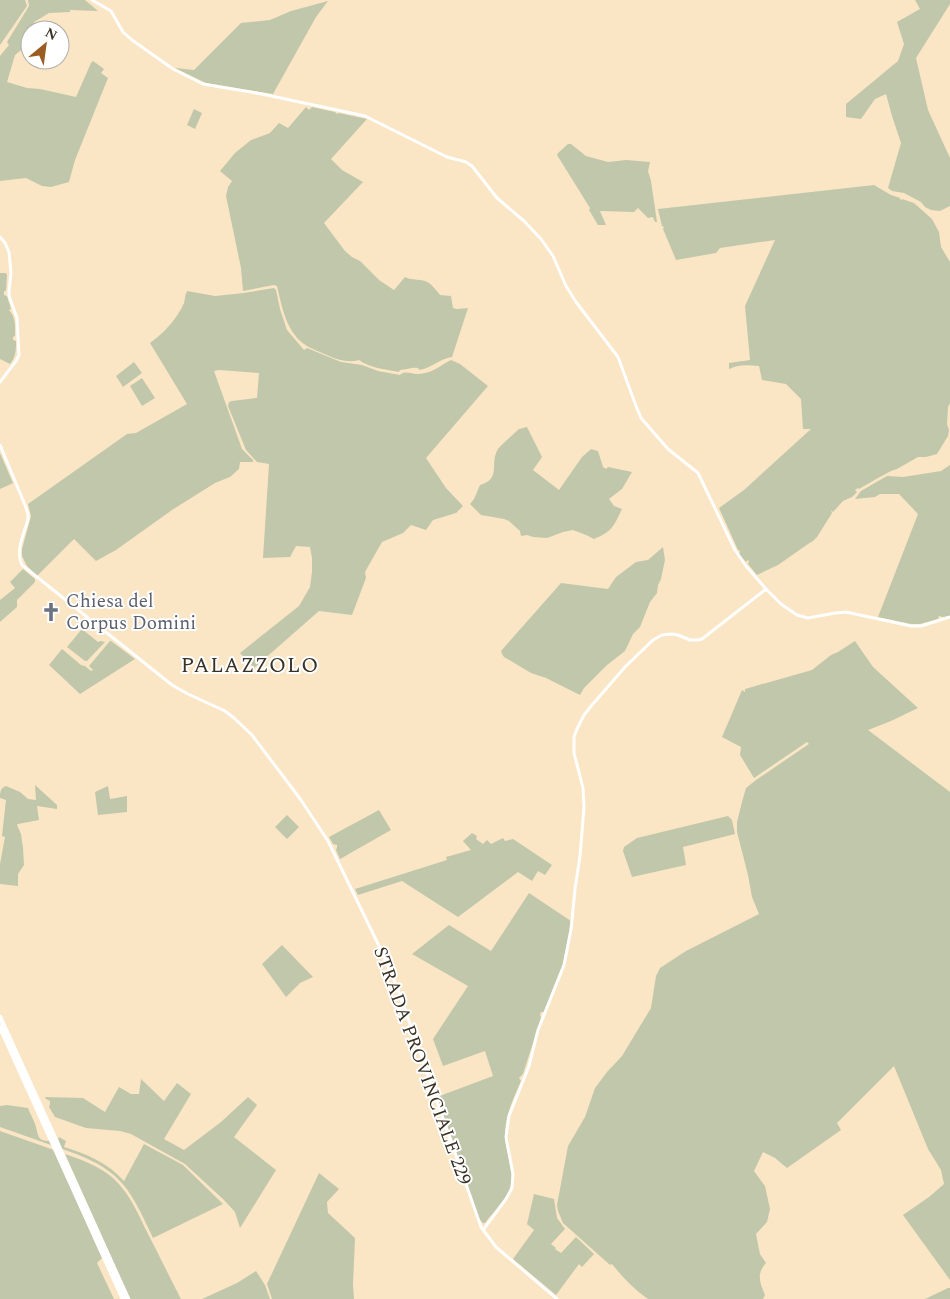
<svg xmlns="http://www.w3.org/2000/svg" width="950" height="1299" viewBox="0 0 950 1299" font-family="Spectral,serif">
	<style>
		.green { fill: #c1c7aa }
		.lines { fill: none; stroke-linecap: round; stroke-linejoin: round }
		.minor { stroke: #fff; stroke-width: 3 }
		.major { stroke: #fff; stroke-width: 4.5 }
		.labels { text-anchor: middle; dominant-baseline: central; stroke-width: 4; stroke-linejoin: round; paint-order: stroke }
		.worship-label { font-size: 19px; fill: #5b616d; stroke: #fff; text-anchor: start }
		.street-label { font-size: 19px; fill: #383124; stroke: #fff }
		.quarter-label { font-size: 21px; letter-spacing: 1px; fill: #383124; stroke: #fff }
	</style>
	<rect width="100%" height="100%" fill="#fae6c5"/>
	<path class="green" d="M 0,0 L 25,0 L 27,6 L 0,45 Z
		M 28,0 L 85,0 L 98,11 L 70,10 L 70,12 L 49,13 L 34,22 L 35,30 L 30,30 L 30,43 L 15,55 L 7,82 L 27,88 L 40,89 L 76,97 L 91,63 L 93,61 L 104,69 L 101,73 L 108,78 L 75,160 L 69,182 L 51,187 L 42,186 L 26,178 L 0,181 L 0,56 L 9,45 L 7,42 L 29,6 Z
		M 915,0 L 950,0 L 950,4 L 916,58 L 928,110 L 950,158 L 950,206 L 940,211 L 931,210 L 925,207 L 921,202 L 904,193 L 892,191 L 888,188 L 901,143 L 892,116 L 886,94 L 875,99 L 861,119 L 846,117 L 846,104 L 898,61 L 904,44 L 897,22 L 920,9 Z
		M 328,1 L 316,17 L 273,94 L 206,83 L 175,68 L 194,70 L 241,23 L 270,20 L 291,11 Z
		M 306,107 L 309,110 L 312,107 L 335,112 L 337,114 L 339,113 L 367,119 L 331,159 L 342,170 L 363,182 L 324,223 L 345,251 L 352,257 L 360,261 L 379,280 L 394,290 L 405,277 C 412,281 422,278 429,283 C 433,286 437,291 440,295 L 451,296 L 453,308 L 457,309 L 468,308 L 452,357 C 439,359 432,368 419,370 L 418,368 C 413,367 406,370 400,370 L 399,372 C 384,369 370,368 359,360 C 349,363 338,360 329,356 C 321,352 311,349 304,344 C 286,331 282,307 277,286 L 274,285 L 243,291 L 241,268 L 226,196 L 228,187 L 232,181 L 220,171 L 235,153 L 251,140 L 270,133 L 279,123 L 288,128 Z
		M 194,109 L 202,113 L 195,129 L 187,125 Z
		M 568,144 L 571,144 L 586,156 L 608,162 L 626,160 L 650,162 L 648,171 L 651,181 L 657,222 L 655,222 L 653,217 L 648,218 L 638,208 L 634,212 L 600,211 L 606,225 L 598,225 L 589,210 L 590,208 L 557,155 L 558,153 Z
		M 874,185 L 891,195 L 900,198 L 900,199 L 902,200 L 902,199 L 914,203 L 932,219 L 939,232 L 941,247 L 950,262 L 950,403 L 948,407 L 947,424 L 949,430 L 948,436 L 937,454 L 926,457 L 918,457 L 897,469 L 891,471 L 878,478 L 859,489 L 858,488 L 855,490 L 857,492 L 852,497 L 843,501 L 833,512 L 831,510 L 832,513 L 817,537 L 813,541 L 808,544 L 778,565 L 757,575 L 748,564 L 749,561 L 748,560 L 746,562 L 739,554 L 740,552 L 739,550 L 738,550 L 719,508 L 744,490 L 811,429 L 803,429 L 801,399 L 786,384 L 762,380 L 759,366 C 748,365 739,364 729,369 L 729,363 L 750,360 L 745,306 L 775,240 L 720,248 L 716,253 L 676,260 L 663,229 L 664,227 L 662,226 L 658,209 Z
		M 0,273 L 6,273 L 7,275 L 6,291 L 4,291 L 4,295 L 7,296 L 11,309 L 9,310 C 16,318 15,325 15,336 L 13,337 L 13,340 L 16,341 C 16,350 16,357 10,364 L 0,359 Z
		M 274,288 L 276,290 L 280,309 L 287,330 L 304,350 L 307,348 L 341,362 L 362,365 L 378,371 L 400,375 C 405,370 411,374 418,374 C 431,374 441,365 451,360 L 460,364 L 488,386 L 426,458 L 446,488 L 463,506 L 456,513 L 433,520 L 426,530 L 411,525 L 403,533 L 382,542 L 365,572 L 366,578 L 352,615 L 319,611 L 254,668 L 240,653 L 299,606 L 310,587 L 312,572 L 312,558 L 310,547 L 296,546 L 290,557 L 263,558 L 269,464 L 257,462 L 246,450 L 228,406 L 229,402 L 232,401 L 257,398 L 259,373 L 219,370 L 214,371 L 242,449 L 253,460 L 253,462 L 240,462 L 239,469 L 230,477 L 215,483 L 172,510 L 116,550 L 96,561 L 74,539 L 37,576 L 27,566 L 22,556 L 22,549 L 31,516 L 28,504 L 127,434 L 136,433 L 187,404 L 150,343 C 164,333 177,319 184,303 C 185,299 185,295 187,291 L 215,296 L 244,293 Z
		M 134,362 L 142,373 L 123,387 L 116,376 Z
		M 142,378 L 155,398 L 142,406 L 130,386 Z
		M 527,427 L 542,457 L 533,470 L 559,490 L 582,457 L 591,449 L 598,451 L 603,467 L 606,469 L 608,467 L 632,472 L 622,489 L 609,499 L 614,506 L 622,509 C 613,527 613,531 594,539 L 586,535 L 573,530 L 563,532 L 547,538 L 533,537 L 527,535 L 521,536 L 520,531 L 509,521 L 504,519 L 481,515 L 470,504 L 474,499 L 480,485 C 502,479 489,463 498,449 C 500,446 517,431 519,429 C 522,428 524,428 527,427 Z
		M 0,453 L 13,483 L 0,489 Z
		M 950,465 L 950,616 L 943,617 L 939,616 L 938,619 L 920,624 L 911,624 L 878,617 L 918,514 L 899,494 L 880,494 L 875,497 L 855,499 L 861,491 L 887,476 L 903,477 L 941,471 Z
		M 663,547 L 665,560 L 661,579 L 658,585 L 657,593 L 650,602 L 640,627 L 633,634 L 625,651 L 607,665 L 584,688 L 580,695 L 546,678 L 531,673 L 504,657 L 502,654 L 501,651 L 561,583 L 608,589 L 616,577 L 636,562 L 648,560 Z
		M 23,569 L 35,579 L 35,582 L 17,600 L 17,607 L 0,622 L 0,600 L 15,588 L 10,582 Z
		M 82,629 L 98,642 L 100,641 L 105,642 L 87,661 L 85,661 L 67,647 Z
		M 110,641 L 111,641 L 135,659 L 80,694 L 49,665 L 62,649 L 81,665 L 85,666 L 91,671 L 93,670 L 89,666 Z
		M 855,641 L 873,667 L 918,708 L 891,721 L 868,730 L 950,792 L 950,1280 L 903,1215 L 929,1197 L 944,1184 L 941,1170 L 928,1149 L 894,1066 L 837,1123 L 841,1130 L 787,1168 L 775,1158 L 763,1152 L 754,1171 L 765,1186 L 770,1209 L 767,1222 L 756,1234 L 760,1254 L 766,1263 C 756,1274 760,1283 765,1295 L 763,1299 L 648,1299 C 634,1289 623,1278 612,1264 L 610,1265 L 563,1223 L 558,1211 L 557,1205 L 568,1146 L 585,1117 L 595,1088 L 607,1072 L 622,1056 L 651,1008 L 656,976 L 660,968 L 686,951 L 759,914 L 752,897 L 748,875 L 737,832 L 737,822 L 742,802 L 746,788 L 756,780 L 809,744 L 807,742 L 754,778 L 740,755 L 741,747 L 722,737 L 742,690 L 745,692 L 745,689 L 812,670 L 831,655 L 838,652 Z
		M 35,785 L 57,805 L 57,809 L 37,806 L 39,820 L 18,824 L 17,825 L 21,834 L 23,848 L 24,865 L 18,874 L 18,886 L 0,884 L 0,864 L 5,837 L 2,836 L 6,800 L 0,798 C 0,793 0,788 6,786 L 20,792 L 28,799 L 36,800 Z
		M 108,786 L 110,799 L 127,796 L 127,812 L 98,815 L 95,792 Z
		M 379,810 L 391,830 L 340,859 L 336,850 L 337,847 L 337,845 L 333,844 L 329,837 Z
		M 287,815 L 299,827 L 287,839 L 275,827 Z
		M 728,816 L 732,820 L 735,834 L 683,847 L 686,865 L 632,877 L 623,851 L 624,847 L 637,838 Z
		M 472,833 L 477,836 L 476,839 L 483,844 L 487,840 L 491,844 L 503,838 L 505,841 L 513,839 L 552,865 L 545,875 L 538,871 L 532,881 L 518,872 L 458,917 L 402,881 L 358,895 L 355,889 L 447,860 L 446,857 L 471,850 L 463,841 Z
		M 529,893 L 571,921 L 563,964 L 544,1012 L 541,1012 L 540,1015 L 541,1018 L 523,1074 L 519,1078 L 521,1081 C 513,1100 504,1117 505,1138 C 506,1154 515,1172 510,1188 C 506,1201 493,1212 485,1223 L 483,1223 L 479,1219 L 456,1152 L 458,1147 L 457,1146 L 455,1146 L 443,1115 L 445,1111 L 444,1109 L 441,1108 L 437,1097 L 493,1076 L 485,1051 L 443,1066 L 433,1039 L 468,986 L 412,954 L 449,925 L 491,951 Z
		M 282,945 L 313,977 L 300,983 L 286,997 L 262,964 Z
		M 141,1079 L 164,1101 L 177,1083 L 191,1094 L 164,1139 L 184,1150 L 221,1122 L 248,1097 L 257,1105 L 234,1137 L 276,1170 L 240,1228 L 235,1212 L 224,1200 L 185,1164 L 131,1134 L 120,1131 L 86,1128 L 55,1117 L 49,1107 L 50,1104 L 50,1101 L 46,1099 L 45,1097 L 83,1098 L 105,1112 L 119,1087 L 131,1094 L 139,1094 Z
		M 7,1105 L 28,1108 C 30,1113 33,1119 35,1124 C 39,1135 36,1141 50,1141 L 51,1145 L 59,1142 L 58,1139 L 59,1137 L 66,1141 L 64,1147 C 87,1154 108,1163 124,1181 L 144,1144 L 183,1165 L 223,1204 L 153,1238 C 145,1221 137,1203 126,1188 C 107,1163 79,1155 51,1145 C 34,1139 17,1133 0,1127 L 0,1106 Z
		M 0,1131 L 54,1150 L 102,1258 L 97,1263 L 114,1299 L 0,1299 Z
		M 65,1154 C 82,1160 99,1166 113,1178 C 129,1193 137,1211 146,1230 C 158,1253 169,1276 181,1299 L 130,1299 Z
		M 319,1173 L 339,1189 L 327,1202 L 328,1213 L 355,1238 L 353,1285 L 354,1299 L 272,1299 L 267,1284 Z
		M 534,1194 L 554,1199 L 557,1218 L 565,1229 L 551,1244 L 556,1248 L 555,1249 L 561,1253 L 576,1237 L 594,1254 L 582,1267 L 579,1264 L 556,1295 L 513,1259 L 534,1230 L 527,1224 Z
		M 256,1271 L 265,1285 L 270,1299 L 202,1299 L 237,1283 Z
		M 948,1288 L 950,1288 L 950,1299 L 925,1299 Z"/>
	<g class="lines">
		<path class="minor" d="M 92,0 L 111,11 L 123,32 L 132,40 L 173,69 L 203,84 L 262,94 L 365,116 L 447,157 L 466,162 L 472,166 L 497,198 L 524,221 L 541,239 L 553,256 L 566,286 L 576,302 L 618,357 L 636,406 L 641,418 L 668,449 L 698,473 L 735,550 L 746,566 L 766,589 L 781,604 L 797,615 L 808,618 L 835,613 L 846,612 L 911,626 L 921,626 L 950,617
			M 0,237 L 5,243 L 9,252 L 11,273 L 9,291 L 9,296 L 17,318 L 19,355 L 16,361 L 0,382
			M 0,445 L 25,505 L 28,514 L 28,520 C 24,533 15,552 22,565 L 172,685 L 188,694 L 225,711 L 234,718 L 252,735 L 301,800 L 328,841 L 379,946 L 397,987 L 481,1227 L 496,1247 L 557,1299
			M 483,1230 L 506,1199 L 512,1188 L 513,1174 L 506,1137 L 509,1116 L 529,1066 L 538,1030 L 564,965 L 571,930 L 575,889 L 580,856 L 584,807 L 583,788 L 574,753 L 574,737 L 577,729 L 584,715 L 592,705 L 625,667 L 653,640 L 662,635 L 671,634 L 678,635 L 690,640 L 698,640 L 702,639 L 766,589"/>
		<path class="major" d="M 0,1017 L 128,1299
			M 0,1027 L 123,1299"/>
	</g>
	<defs>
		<g id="church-bare" transform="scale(1.5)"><path d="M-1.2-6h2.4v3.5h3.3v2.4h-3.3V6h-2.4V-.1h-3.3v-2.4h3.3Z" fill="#6b7280" stroke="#fff" stroke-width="2.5" paint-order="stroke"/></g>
	</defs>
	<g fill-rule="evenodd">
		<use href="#church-bare" x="51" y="612"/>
	</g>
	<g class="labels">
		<g class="worship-label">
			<text x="66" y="601">Chiesa del<tspan x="66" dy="22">Corpus Domini</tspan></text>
		</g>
		<g class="street-label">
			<text transform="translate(422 1066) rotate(70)">STRADA PROVINCIALE 229</text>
		</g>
		<g class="quarter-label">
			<text x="250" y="666">PALAZZOLO</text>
		</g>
	</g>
	<g transform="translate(45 45) rotate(29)"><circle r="24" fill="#ffffff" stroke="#afada7"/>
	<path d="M0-4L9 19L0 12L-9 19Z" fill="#9a5c22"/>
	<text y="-8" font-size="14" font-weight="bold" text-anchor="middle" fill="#383124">N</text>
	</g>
</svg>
